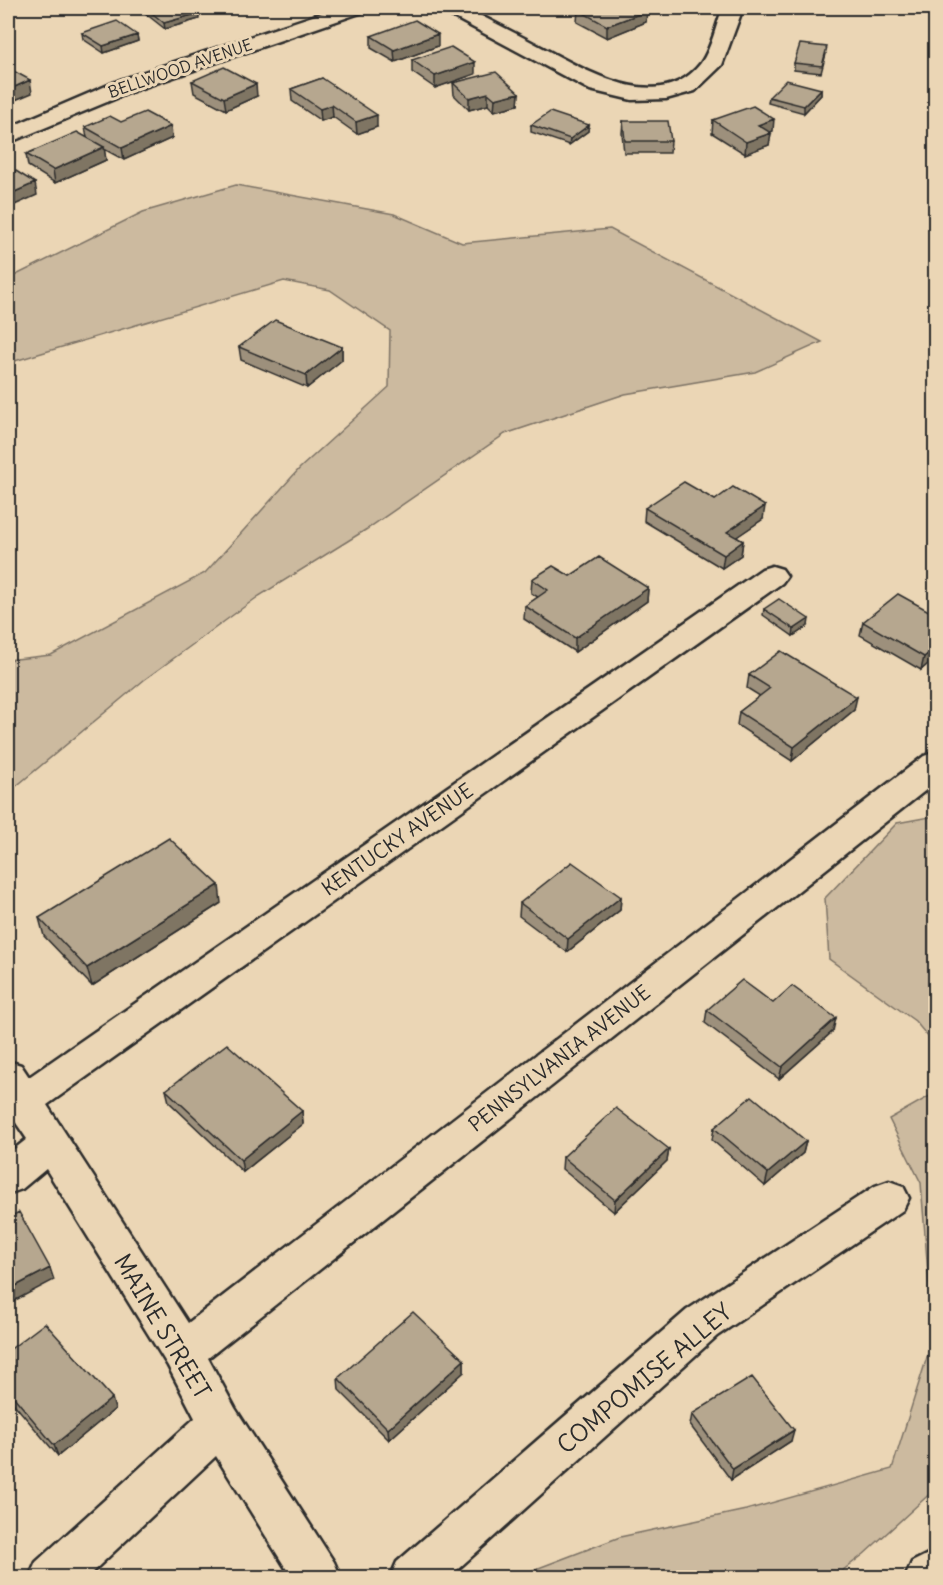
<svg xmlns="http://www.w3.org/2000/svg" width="943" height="1585" viewBox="0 0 943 1585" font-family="Delius,sans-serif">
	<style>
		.green { fill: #ccba9f; stroke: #7c7265; stroke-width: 1.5 }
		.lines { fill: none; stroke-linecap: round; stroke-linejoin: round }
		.street-casing { stroke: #2b2b2b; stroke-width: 5 }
		.secondary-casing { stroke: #2b2b2b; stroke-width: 5 }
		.street { fill: #ebd6b5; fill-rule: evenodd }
		.secondary { fill: #ebd6b5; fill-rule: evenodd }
		.wall { fill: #9d907b; stroke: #2b2b2b; stroke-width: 1.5 }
		.shaded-wall { fill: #7f7564; stroke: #2b2b2b; stroke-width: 1.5 }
		.building { fill: #b6a78f; stroke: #2b2b2b; stroke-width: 1.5 }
		.labels { text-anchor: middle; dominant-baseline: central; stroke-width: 6; stroke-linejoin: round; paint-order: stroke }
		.far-street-label { font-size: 16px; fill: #2b2b2b; stroke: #ebd6b5 }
		.street-label { font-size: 20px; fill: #2b2b2b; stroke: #ebd6b5 }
		.near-street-label { font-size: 24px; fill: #2b2b2b; stroke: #ebd6b5 }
	</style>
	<rect width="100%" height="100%" fill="#ebd6b5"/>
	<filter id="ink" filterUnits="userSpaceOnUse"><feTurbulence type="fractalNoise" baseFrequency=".0167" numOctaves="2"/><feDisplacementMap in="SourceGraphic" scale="12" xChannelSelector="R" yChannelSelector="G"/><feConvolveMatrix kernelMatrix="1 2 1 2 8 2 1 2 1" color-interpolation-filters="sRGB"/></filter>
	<g filter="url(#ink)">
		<path class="green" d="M 236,185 L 394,214 L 462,243 L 610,229 L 822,342 L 755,372 L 625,394 L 505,434 L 367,529 L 259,596 L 144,680 L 8,793 L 8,660 L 51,655 L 205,573 L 300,468 L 389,387 L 390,331 L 330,290 L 284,281 L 8,363 L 8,279 L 143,212 Z
			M 935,816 L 936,816 L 935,1045 L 915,1021 L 829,959 L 825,898 L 897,823 Z
			M 935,1093 L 935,1489 L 864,1554 L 834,1577 L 515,1577 L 620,1537 L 746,1510 L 892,1469 L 933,1338 L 921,1183 L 889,1119 Z"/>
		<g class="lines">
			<g class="street-casing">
				<path id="street" d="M 337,8 L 366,8 L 363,12 L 136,90 L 8,143 L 8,128 L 120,80 Z
					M 441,8 L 466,8 C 491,21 517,34 543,48 C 587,71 660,116 701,63 C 712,48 716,24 723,8 L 743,8 L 722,65 L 695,91 L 666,99 L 632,100 L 590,90 L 444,12 Z
					M 772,566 L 782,569 L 787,576 L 782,583 L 47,1105 L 188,1323 L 924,756 L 936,752 L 936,782 L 208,1358 L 235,1408 L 334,1562 L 341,1578 L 292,1578 L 216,1456 L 86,1578 L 29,1578 L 36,1562 L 195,1418 L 168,1366 L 46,1169 L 22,1189 L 8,1194 L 8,1154 L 27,1139 L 8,1111 L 8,1061 L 21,1065 L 29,1077 L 762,569 Z
					M 889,1181 L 903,1186 L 909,1198 L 903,1210 L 717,1336 L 448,1578 L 390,1578 L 397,1562 L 687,1310 L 875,1186 Z"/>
			</g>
			<g class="secondary-casing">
				<path id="secondary" d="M 936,1550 L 936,1578 L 905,1578 L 912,1562 Z"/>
			</g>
			<use href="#street" class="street"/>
			<use href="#secondary" class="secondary"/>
		</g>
		<path class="wall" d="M 146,8 L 199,19 L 165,29 L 146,14 Z
			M 578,10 L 647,11 L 646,22 L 607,38 L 577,22 Z
			M 82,33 L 137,35 L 138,41 L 104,53 L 83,39 Z
			M 371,36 L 438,46 L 395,62 L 371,48 Z
			M 826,54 L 821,73 L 794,70 L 794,63 Z
			M 412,60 L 475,74 L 435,88 L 412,72 Z
			M 322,78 L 377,127 L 357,134 L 333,117 L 321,121 L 292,101 L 291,89 Z
			M 192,81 L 257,96 L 226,110 L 194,93 Z
			M 453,83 L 519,93 L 518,105 L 494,111 L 488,105 L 469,110 L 454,95 Z
			M 821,89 L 821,95 L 804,113 L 768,103 L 769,97 Z
			M 713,120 L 773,131 L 770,132 L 771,133 L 769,145 L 745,154 L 712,133 Z
			M 623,121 L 671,141 L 670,153 L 624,153 L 622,133 Z
			M 121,122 L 172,138 L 124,160 L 104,149 L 106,160 L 55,183 L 28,166 L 26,154 L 87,138 L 85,127 Z
			M 531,125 L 589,125 L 588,131 L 569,145 L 531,132 Z
			M 239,347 L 342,347 L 342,360 L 307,388 L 241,360 Z
			M 715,500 L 763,519 L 736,537 L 743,541 L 741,555 L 722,568 L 644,521 L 645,508 Z
			M 570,576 L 648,588 L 647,601 L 575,652 L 524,619 L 525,606 L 538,597 L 531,593 L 532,579 Z
			M 764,609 L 808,626 L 793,636 L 763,615 Z
			M 936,615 L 936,657 L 921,670 L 860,635 L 863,622 Z
			M 749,675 L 854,710 L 792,761 L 737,725 L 739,712 L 760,696 L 747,688 Z
			M 621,897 L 620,910 L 567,952 L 519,916 L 520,903 Z
			M 221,903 L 92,986 L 44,936 L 39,918 Z
			M 773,1003 L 833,1031 L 779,1079 L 705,1023 L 707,1010 Z
			M 166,1090 L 302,1111 L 303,1124 L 243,1172 L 169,1102 Z
			M 714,1128 L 806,1141 L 803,1153 L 765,1186 L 712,1140 Z
			M 669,1149 L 667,1161 L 614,1212 L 562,1169 L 563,1157 Z
			M 8,1351 L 115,1409 L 58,1456 L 8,1397 Z
			M 464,1360 L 464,1372 L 389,1440 L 339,1390 L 338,1378 Z
			M 692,1414 L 791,1441 L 731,1480 L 690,1425 Z"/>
		<path class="shaded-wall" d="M 647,11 L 646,22 L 607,38 L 607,26 Z
			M 199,13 L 199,19 L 165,29 L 164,23 Z
			M 438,34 L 438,46 L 395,62 L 394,50 Z
			M 137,35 L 138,41 L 104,53 L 103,46 Z
			M 475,62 L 475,74 L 435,88 L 435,76 Z
			M 30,80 L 32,93 L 8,103 L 8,90 Z
			M 256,84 L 257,96 L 226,110 L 224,98 Z
			M 821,89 L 821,95 L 804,113 L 804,106 Z
			M 488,93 L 488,105 L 469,110 L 469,98 Z
			M 519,93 L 518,105 L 494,111 L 495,99 Z
			M 332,105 L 333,117 L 321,121 L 320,109 Z
			M 377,115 L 377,127 L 357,134 L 356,122 Z
			M 774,119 L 773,131 L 757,137 L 758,125 Z
			M 589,125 L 588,131 L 569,145 L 570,139 Z
			M 171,126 L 172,138 L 124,160 L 122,148 Z
			M 771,133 L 769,145 L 745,154 L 746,142 Z
			M 104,147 L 106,160 L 55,183 L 53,170 Z
			M 35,183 L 37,195 L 8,208 L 8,195 Z
			M 342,347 L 342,360 L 307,388 L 306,375 Z
			M 765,506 L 763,519 L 725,545 L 727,532 Z
			M 743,541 L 741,555 L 722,568 L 724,555 Z
			M 648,588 L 647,601 L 575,652 L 575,638 Z
			M 809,619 L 808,626 L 793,636 L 794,629 Z
			M 936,647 L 936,657 L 921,670 L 924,657 Z
			M 857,697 L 854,710 L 792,761 L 794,747 Z
			M 219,885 L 221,903 L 92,986 L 87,968 Z
			M 621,897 L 620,910 L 567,952 L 568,939 Z
			M 836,1018 L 833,1031 L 779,1079 L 782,1067 Z
			M 302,1111 L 303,1124 L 243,1172 L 241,1160 Z
			M 806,1141 L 803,1153 L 765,1186 L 768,1173 Z
			M 669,1149 L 667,1161 L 614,1212 L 615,1200 Z
			M 50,1268 L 54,1280 L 8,1304 L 8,1290 Z
			M 464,1360 L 464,1372 L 389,1440 L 388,1429 Z
			M 112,1398 L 115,1409 L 58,1456 L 54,1445 Z
			M 794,1430 L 791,1441 L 731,1480 L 733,1469 Z"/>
		<path class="building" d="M 146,8 L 191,8 L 199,13 L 164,23 Z
			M 584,8 L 641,8 L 647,11 L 607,26 L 578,10 Z
			M 415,20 L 438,34 L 394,50 L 371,36 Z
			M 117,21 L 137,35 L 103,46 L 82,33 Z
			M 800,44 L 827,47 L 822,66 L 794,63 Z
			M 451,47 L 475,62 L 435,76 L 412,60 Z
			M 224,67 L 256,84 L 224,98 L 192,81 Z
			M 8,68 L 30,80 L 8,90 Z
			M 496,72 L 519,93 L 495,99 L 488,93 L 469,98 L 453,83 Z
			M 322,78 L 377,115 L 356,122 L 332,105 L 320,109 L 291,89 Z
			M 786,80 L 821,89 L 804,106 L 769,97 Z
			M 753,106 L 774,119 L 758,125 L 771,133 L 746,142 L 713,120 Z
			M 145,112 L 171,126 L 122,148 L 85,127 L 110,116 L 121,122 Z
			M 550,112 L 589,125 L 570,139 L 531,125 Z
			M 623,121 L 668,121 L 671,141 L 625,141 Z
			M 77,132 L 104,147 L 53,170 L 26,154 Z
			M 8,166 L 35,183 L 8,195 Z
			M 275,320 L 342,347 L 306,375 L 239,347 Z
			M 684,482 L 715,500 L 733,487 L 765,506 L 727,532 L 743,541 L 724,555 L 645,508 Z
			M 599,557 L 648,588 L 575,638 L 525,606 L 548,590 L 532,579 L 553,566 L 570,576 Z
			M 898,594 L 936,615 L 936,647 L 924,657 L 863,622 Z
			M 779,599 L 809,619 L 794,629 L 764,609 Z
			M 781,651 L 857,697 L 794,747 L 739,712 L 770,688 L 749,675 Z
			M 169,838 L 219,885 L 87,968 L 39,918 Z
			M 572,862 L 621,897 L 568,939 L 520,903 Z
			M 742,980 L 773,1003 L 792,986 L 836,1018 L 782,1067 L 707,1010 Z
			M 227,1044 L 302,1111 L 241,1160 L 166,1090 Z
			M 752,1096 L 806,1141 L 768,1173 L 714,1128 Z
			M 616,1108 L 669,1149 L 615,1200 L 563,1157 Z
			M 19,1212 L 50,1268 L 8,1290 L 8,1218 Z
			M 413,1312 L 464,1360 L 388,1429 L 338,1378 Z
			M 45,1323 L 112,1398 L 54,1445 L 8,1390 L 8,1351 Z
			M 752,1377 L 794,1430 L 733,1469 L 692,1414 Z"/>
	</g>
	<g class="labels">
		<g class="far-street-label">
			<text transform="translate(180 68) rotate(-19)">BELLWOOD AVENUE</text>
		</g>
		<g class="street-label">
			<text transform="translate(397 839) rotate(-35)">KENTUCKY AVENUE</text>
			<text transform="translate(559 1058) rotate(-38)">PENNSYLVANIA AVENUE</text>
		</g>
		<g class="near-street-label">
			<text transform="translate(163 1326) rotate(59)">MAINE STREET</text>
			<text transform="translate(644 1378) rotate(-40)">COMPOMISE ALLEY</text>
		</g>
	</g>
	<rect width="943" height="1585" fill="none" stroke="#ebd6b5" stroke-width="30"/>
	<rect x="15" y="15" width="913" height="1555" fill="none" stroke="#2b2b2b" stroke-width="2" filter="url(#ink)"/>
</svg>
